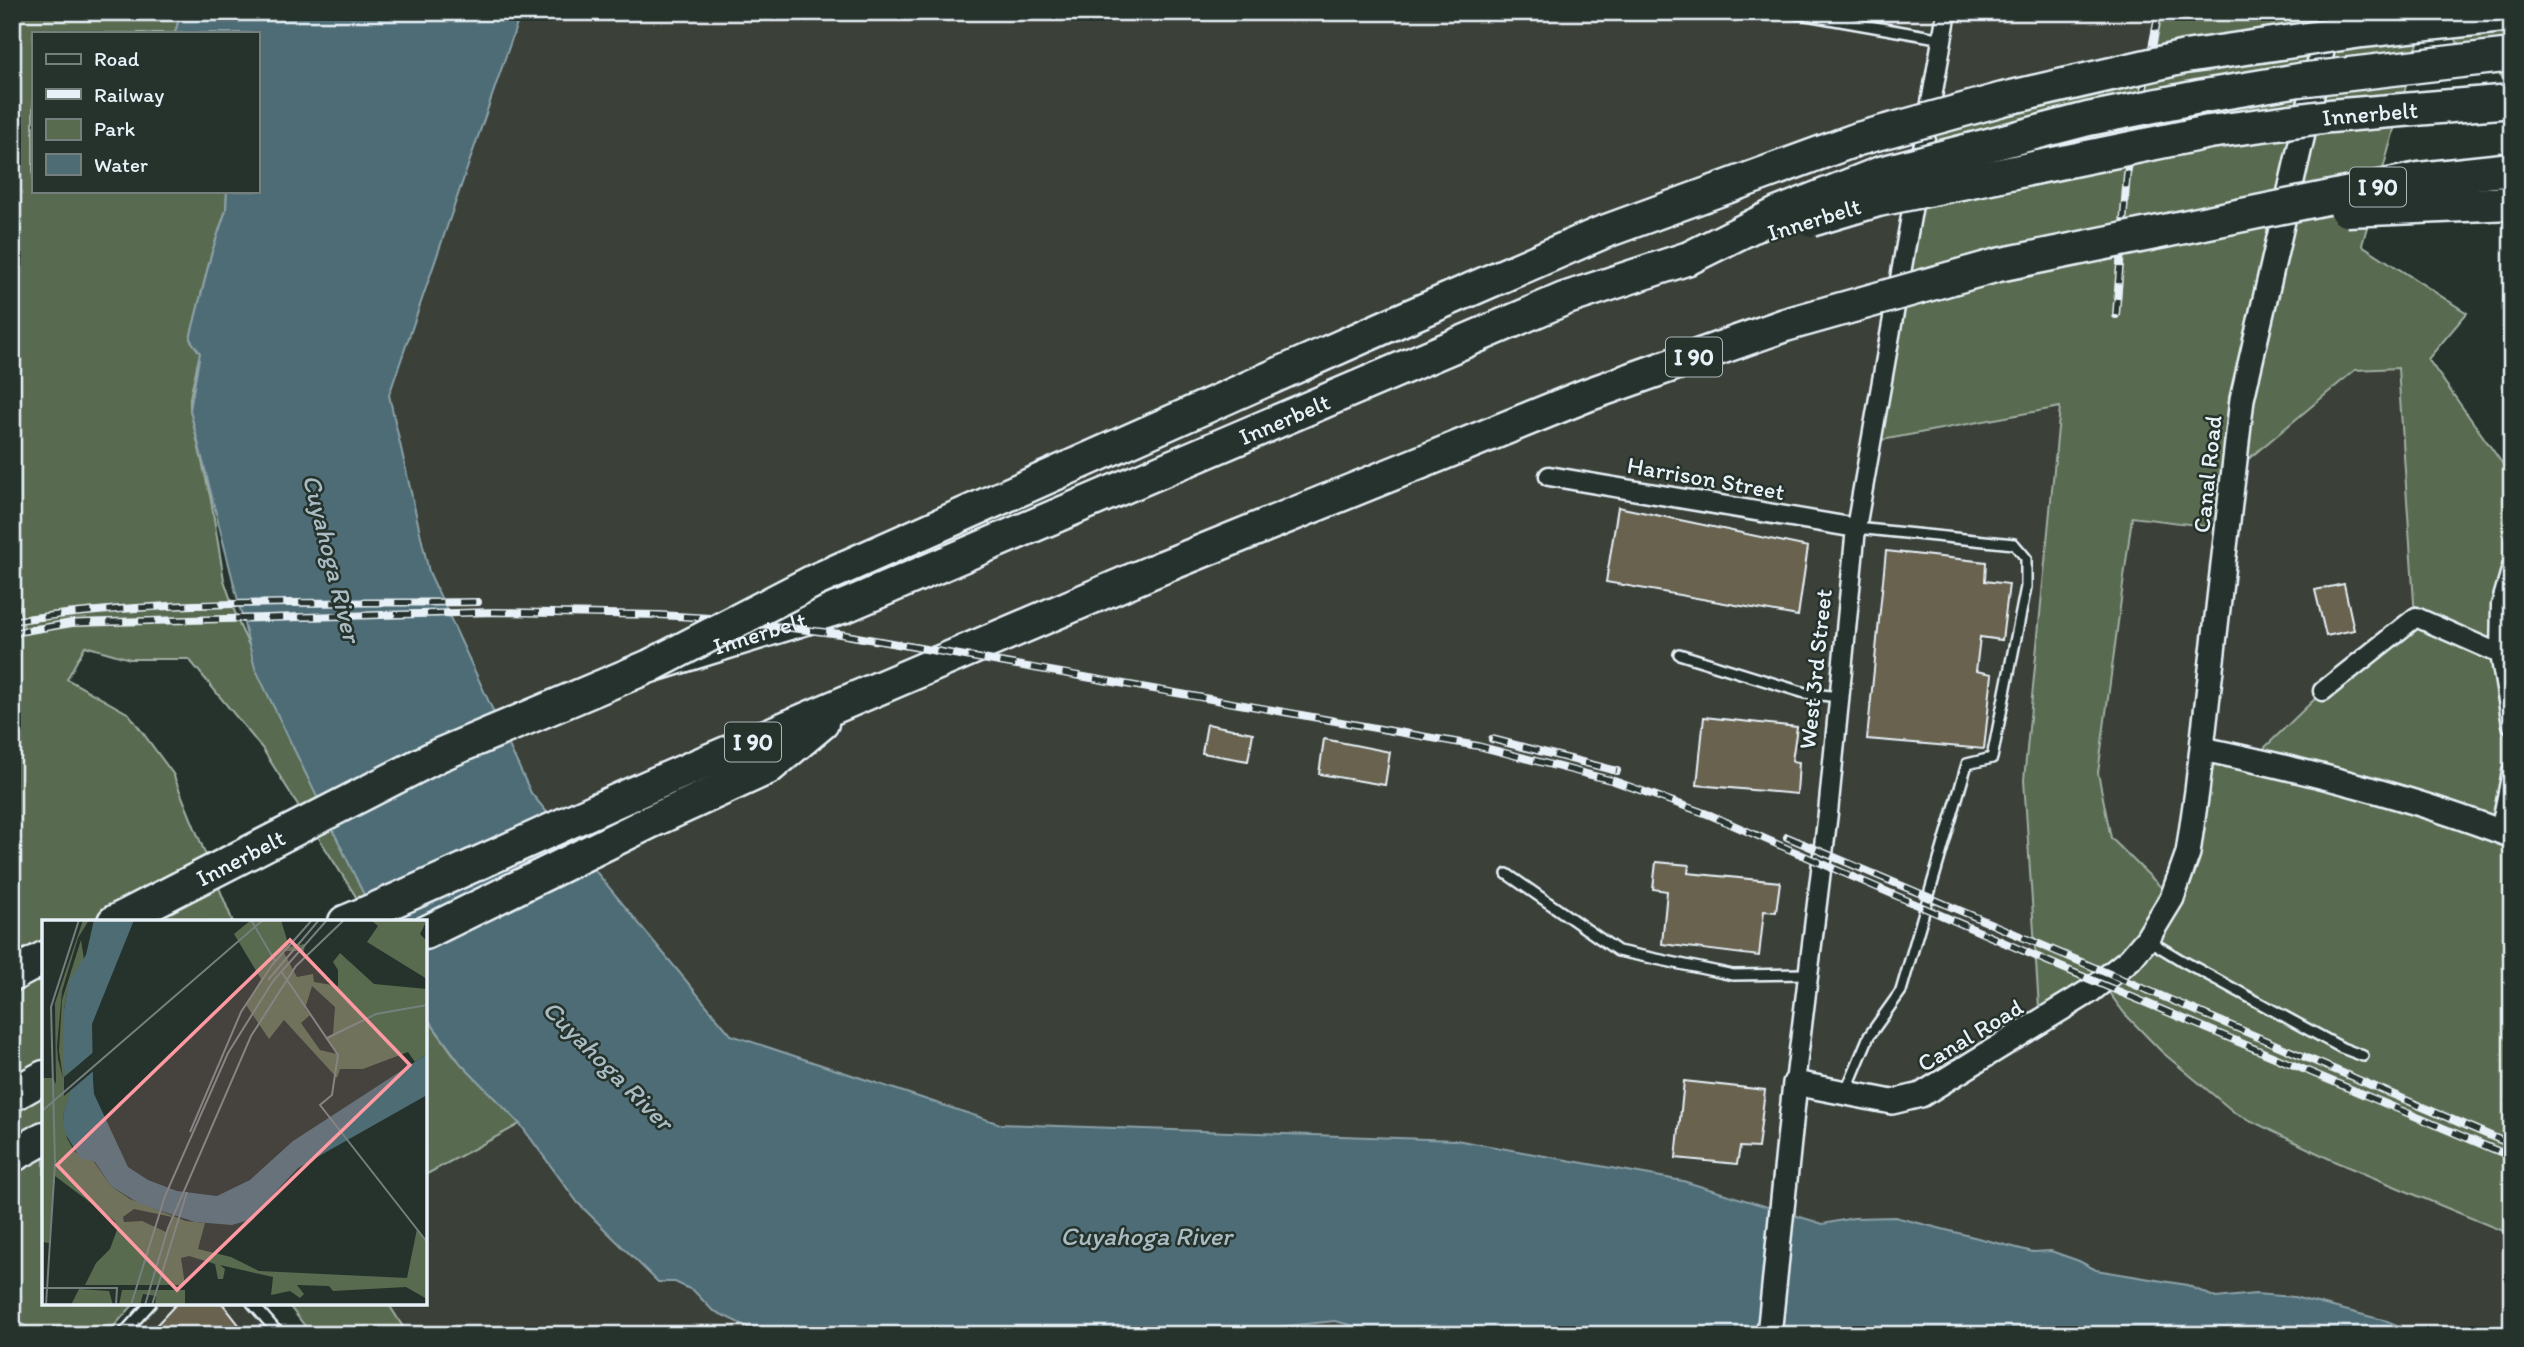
<svg xmlns="http://www.w3.org/2000/svg" width="2524" height="1347" viewBox="0 0 2524 1347" font-family="Itim,sans-serif">
	<style>
		.built { fill: #3a4138 }
		.green { fill: #586b4f; stroke: #a0aea4; stroke-width: 2; fill-rule: evenodd }
		.water { fill: #4e6c74; stroke: #8ca1a9; stroke-width: 2 }
		.building { fill: #676250; stroke: #e8f1f8; stroke-width: 2 }
		.lines { fill: none; stroke-linecap: round; stroke-linejoin: round }
		.service-casing { stroke: #e8f1f8; stroke-width: 14 }
		.minor-casing { stroke: #e8f1f8; stroke-width: 23 }
		.tertiary-casing { stroke: #e8f1f8; stroke-width: 28 }
		.motorway-casing { stroke: #e8f1f8; stroke-width: 37 }
		.service { stroke: #26332d; stroke-width: 9 }
		.minor { stroke: #26332d; stroke-width: 18 }
		.tertiary { stroke: #26332d; stroke-width: 23 }
		.motorway { stroke: #26332d; stroke-width: 32 }
		.rail-casing { stroke: #e8f1f8; stroke-width: 8 }
		.rail { stroke: #26332d; stroke-width: 5; stroke-dasharray: 16; stroke-linecap: butt }
		.motorway-bridge-casing { stroke: #e8f1f8; stroke-width: 37; stroke-linecap: butt }
		.motorway-bridge { stroke: #26332d; stroke-width: 32 }
		.labels { text-anchor: middle; dominant-baseline: central; stroke-width: 5; stroke-linejoin: round; paint-order: stroke }
		.shield { fill: #26332d; stroke: #aeb8bb; stroke-width: 2 }
		.shield-label { font-size: 23px; font-weight: bold; fill: #e8f1f8 }
		.street-label { font-size: 24px; fill: #e8f1f8; stroke: #26332d }
		.water-label { font-size: 26px; font-style: italic; fill: #aabcc3; stroke: #26332d }
		.inset-road { fill: none; stroke: #747f7e; stroke-width: 2 }
		.view { fill: #ff9aa2; fill-opacity: 0.15; stroke: #ff9aa2; stroke-width: 3.5 }
		.inset-edge { fill: none; stroke: #e8f1f8; stroke-width: 3.5 }
	</style>
	<rect width="100%" height="100%" fill="#26332d"/>
	<filter id="ink" filterUnits="userSpaceOnUse"><feTurbulence type="fractalNoise" baseFrequency=".0143" numOctaves="2"/><feDisplacementMap in="SourceGraphic" scale="14" xChannelSelector="R" yChannelSelector="G"/><feConvolveMatrix kernelMatrix="1 2 1 2 8 2 1 2 1" color-interpolation-filters="sRGB"/></filter>
	<g filter="url(#ink)">
		<path class="built" d="M 521,12 L 2159,12 L 2149,63 L 1871,442 L 2060,406 L 2024,780 L 2104,986 L 2125,1014 L 2162,1052 L 2235,1113 L 2336,1162 L 2512,1235 L 2512,1335 L 2421,1335 L 2387,1321 L 2255,1294 L 2216,1298 L 2187,1285 L 2096,1270 L 2079,1261 L 2051,1251 L 2033,1252 L 1895,1217 L 1853,1218 L 1823,1224 L 1683,1181 L 1456,1140 L 1000,1124 L 731,1035 L 531,793 L 429,572 L 389,395 Z
			M 2398,368 L 2416,617 L 2323,691 L 2253,759 L 2172,898 L 2111,838 L 2098,773 L 2132,517 L 2227,529 L 2234,471 L 2356,370 Z
			M 520,1124 L 578,1203 L 658,1282 L 675,1282 L 694,1291 L 712,1310 L 764,1335 L 408,1335 L 388,1303 L 425,1303 L 425,1175 Z
			M 151,1303 L 252,1303 L 280,1335 L 122,1335 Z
			M 1335,1321 L 1388,1335 L 1197,1335 Z"/>
		<path class="green" d="M 12,12 L 181,12 L 175,33 L 33,33 L 33,191 L 227,191 L 226,210 L 211,255 L 190,339 L 200,353 L 190,398 L 190,410 L 211,500 L 224,580 L 239,624 L 348,856 L 377,910 L 365,911 L 262,748 L 189,659 L 130,659 L 85,646 L 67,679 L 129,714 L 173,774 L 233,922 L 44,922 L 44,1303 L 135,1303 L 106,1335 L 35,1335 L 12,1314 L 12,646 L 24,628 L 12,577 Z
			M 2159,12 L 2487,12 L 2475,35 L 2512,21 L 2512,90 L 2486,58 L 2457,42 L 2450,22 L 2423,25 L 2362,245 L 2467,313 L 2428,359 L 2512,477 L 2512,1235 L 2336,1162 L 2235,1113 L 2162,1052 L 2125,1014 L 2104,986 L 2040,1023 L 2024,780 L 2060,407 L 1871,442 L 1928,121 L 2149,63 ZM 2398,368 L 2415,617 L 2323,691 L 2253,759 L 2203,749 L 2171,897 L 2111,838 L 2098,773 L 2132,517 L 2228,529 L 2234,471 L 2355,370 Z
			M 425,1015 L 456,1058 L 520,1124 L 425,1175 Z
			M 287,1303 L 388,1303 L 408,1335 L 312,1335 Z"/>
		<path class="water" d="M 181,12 L 521,12 L 389,395 L 429,572 L 531,793 L 731,1035 L 1000,1124 L 1456,1140 L 1683,1181 L 1823,1224 L 1853,1218 L 1895,1217 L 2033,1252 L 2051,1251 L 2079,1261 L 2096,1270 L 2187,1285 L 2216,1298 L 2255,1294 L 2294,1297 L 2387,1321 L 2421,1335 L 1388,1335 L 1335,1321 L 1197,1335 L 835,1335 L 799,1331 L 792,1335 L 764,1335 L 712,1310 L 694,1291 L 675,1282 L 658,1282 L 578,1203 L 520,1124 L 461,1064 L 425,1015 L 425,922 L 377,922 L 255,668 L 190,410 L 200,353 L 190,339 L 211,255 L 226,210 L 227,191 L 257,191 L 257,33 L 175,33 Z"/>
		<path class="building" d="M 1618,507 L 1808,547 L 1798,616 L 1606,582 Z
			M 1886,551 L 1986,562 L 1985,581 L 2009,584 L 2002,640 L 1980,637 L 1976,671 L 1992,674 L 1984,749 L 1867,739 Z
			M 2344,584 L 2354,630 L 2326,636 L 2315,590 Z
			M 1704,717 L 1797,727 L 1792,761 L 1799,762 L 1797,794 L 1697,785 Z
			M 1207,724 L 1253,733 L 1248,761 L 1202,753 Z
			M 1324,739 L 1390,752 L 1385,785 L 1319,774 Z
			M 1656,862 L 1689,865 L 1688,873 L 1780,882 L 1776,912 L 1764,911 L 1759,956 L 1662,944 L 1667,891 L 1653,889 Z
			M 1684,1081 L 1765,1090 L 1758,1148 L 1740,1147 L 1737,1164 L 1676,1158 Z
			M 177,1303 L 222,1303 L 247,1335 L 147,1335 Z"/>
		<g class="lines">
			<g class="service-casing">
				<path id="service" d="M 1789,12 L 1943,39
					M 1679,654 L 1805,693 L 1838,697
					M 1507,874 L 1618,951 L 1733,975 L 1808,974
					M 2148,940 L 2181,960 L 2342,1048 L 2363,1056
					M 1846,1091 L 1869,1036 L 1901,991 L 1967,764 L 1992,758 L 2026,587 L 2026,558 L 2014,544 L 1856,528
					M 252,1303 L 280,1335
					M 122,1335 L 151,1303"/>
			</g>
			<g class="minor-casing">
				<path id="minor" d="M 1549,476 L 1856,528
					M 2512,567 L 2501,605 L 2500,654 L 2512,724
					M 2323,691 L 2416,617 L 2500,654
					M 2500,832 L 2512,772
					M 1795,1083 L 1828,813 L 1856,528 L 1947,12"/>
			</g>
			<g class="tertiary-casing">
				<path id="tertiary" d="M 2203,749 C 2307,771 2412,797 2512,836
					M 1769,1335 L 1795,1083 L 1892,1102 L 1921,1095 L 2090,991 L 2130,959 L 2147,939 L 2172,898 L 2188,853 L 2197,791 L 2242,399 L 2331,12"/>
			</g>
			<g class="motorway-casing">
				<g id="motorway">
					<path id="s1" d="M 114,922 L 439,755 L 650,666 L 845,606 L 1564,299 L 1689,258"/>
					<path d="M 345,922 C 461,873 574,818 689,769 C 847,701 1005,635 1163,567"/>
					<path d="M 425,933 L 650,822 L 768,768 L 822,723"/>
					<path d="M 12,975 L 44,958"/>
					<path d="M 12,1095 L 44,1077"/>
					<path d="M 12,1156 L 44,1138"/>
				</g>
			</g>
			<use href="#service" class="service"/>
			<use href="#minor" class="minor"/>
			<use href="#tertiary" class="tertiary"/>
			<use href="#motorway" class="motorway"/>
			<g class="rail-casing">
				<path id="rail" d="M 2116,315 L 2127,174 L 2159,12
					M 12,621 C 165,598 323,604 478,602
					M 12,633 L 72,623 L 495,612 L 659,615 L 710,618 L 840,634 L 1478,746 L 1614,781 L 1710,815 L 2063,968 L 2512,1157
					M 1492,739 L 1617,771
					M 1787,837 L 2512,1145"/>
			</g>
			<use href="#rail" class="rail"/>
			<g class="motorway-bridge-casing">
				<g id="motorway-bridge">
					<path d="M 2346,210 L 2512,203"/>
					<path id="s2" d="M 1811,220 L 1878,200 L 2209,132 L 2330,116 L 2512,101"/>
					<path d="M 1689,258 L 1777,214 L 1881,173 L 2088,119 L 2204,96 L 2299,80 L 2512,55"/>
					<path d="M 1163,567 L 1587,395 L 1785,325 L 1998,265 L 2419,179 L 2512,169"/>
					<path d="M 650,666 L 814,581 L 1387,326 L 1601,233 L 1858,139 L 2003,99 L 2185,57 L 2362,31 L 2512,15"/>
				</g>
			</g>
			<use href="#motorway-bridge" class="motorway-bridge"/>
		</g>
	</g>
	<g class="labels">
		<g class="shield">
			<rect x="2350" y="167.5" width="56" height="39" rx="5"/>
			<rect x="1666" y="337.5" width="56" height="39" rx="5"/>
			<rect x="725" y="722.5" width="56" height="39" rx="5"/>
		</g>
		<g class="shield-label">
			<text x="2378" y="187">I 90</text>
			<text x="1694" y="357">I 90</text>
			<text x="753" y="742">I 90</text>
		</g>
		<g class="street-label">
			<text stroke="none"><textPath href="#s2" startOffset="570">Innerbelt</textPath></text>
			<text transform="translate(1814 219) rotate(-17)">Innerbelt</text>
			<text stroke="none"><textPath href="#s1" startOffset="1276">Innerbelt</textPath></text>
			<text transform="translate(2207 474) rotate(-84)">Canal Road</text>
			<text transform="translate(1706 478) rotate(10)">Harrison Street</text>
			<text stroke="none"><textPath href="#s1" startOffset="709">Innerbelt</textPath></text>
			<text transform="translate(1815 669) rotate(-84)">West 3rd Street</text>
			<text stroke="none"><textPath href="#s1" startOffset="142">Innerbelt</textPath></text>
			<text transform="translate(1970 1035) rotate(-31)">Canal Road</text>
		</g>
		<g class="water-label">
			<text transform="translate(332 558) rotate(76)">Cuyahoga River</text>
			<text transform="translate(608 1065) rotate(45)">Cuyahoga River</text>
			<text x="1146" y="1236">Cuyahoga River</text>
		</g>
	</g>
	<g transform="translate(42 920)">
		<rect width="385" height="385" fill="#26332d"/>
		<path d="M 41,0 L 47,0 L 36,18 L 20,71 L 15,126 L 16,139 L 21,158 L 17,131 L 20,80 L 39,20 L 42,40 L 25,72 L 22,90 L 28,174 L 21,194 L 25,218 L 33,232 L 52,242 L 69,266 L 88,279 L 144,301 L 163,303 L 156,329 L 189,337 L 217,351 L 365,358 L 375,309 L 385,322 L 385,379 L 364,367 L 291,371 L 287,366 L 255,365 L 262,374 L 258,378 L 248,371 L 229,375 L 231,357 L 178,345 L 183,349 L 181,359 L 176,359 L 173,344 L 147,336 L 139,338 L 143,365 L 43,365 L 54,343 L 68,329 L 75,310 L 73,301 L 13,256 L 7,323 L 0,322 L 0,158 L 11,158 L 14,164 L 13,83 ZM 92,289 L 130,297 L 124,312 L 100,301 L 82,302 L 81,297 ZM 209,0 L 239,0 L 247,27 L 263,24 L 262,31 L 241,31 L 255,57 L 271,54 L 272,62 L 296,66 L 296,50 L 291,42 L 298,33 L 332,64 L 385,69 L 385,134 L 373,142 L 366,132 L 321,149 L 298,149 L 295,158 L 242,100 L 227,119 L 204,85 L 219,59 L 192,14 ZM 270,66 L 293,87 L 291,114 L 285,118 L 295,134 L 278,130 L 259,103 L 268,95 L 263,89 ZM 329,0 L 385,0 L 378,14 L 385,21 L 385,59 L 325,22 L 336,6 ZM 37,369 L 67,371 L 71,385 L 29,385 ZM 80,370 L 143,370 L 143,385 L 113,385 L 114,376 L 101,374 L 98,385 L 77,385 Z" fill="#586b4f" fill-rule="evenodd"/>
		<path d="M 52,0 L 92,0 L 50,104 L 51,160 L 52,174 L 86,247 L 106,260 L 135,271 L 175,276 L 208,260 L 251,221 L 385,134 L 385,175 L 256,248 L 207,300 L 190,305 L 153,302 L 98,284 L 69,266 L 53,242 L 38,238 L 23,213 L 21,194 L 28,173 L 21,143 L 22,90 L 27,61 L 44,35 Z" fill="#4e6c74"/>
		<path d="M 54,130 L 55,148 L 22,176 L 22,157 Z" fill="#26332d"/>
		<path class="inset-road" d="M 209,0 L 233,41M 239,51 L 296,135 L 290,175 L 278,185 L 385,322M 226,60 L 277,0M 285,118 L 334,94 L 385,85M 0,191 L 221,0M 148,212 L 199,92 L 230,45 L 270,0M 0,368 L 75,368 L 74,385M 4,385 L 13,243 L 9,87 L 37,0M 89,385 L 123,276 L 186,133 L 231,61 L 285,0M 103,385 L 126,308 L 209,116 L 254,46 L 302,0M 110,385 L 145,272"/>
		<path class="view" d="M 248,20 L 368,145 L 135,370 L 15,245 Z"/>
		<rect width="385" height="385" class="inset-edge"/>
	</g>
	<rect width="2524" height="1347" fill="none" stroke="#26332d" stroke-width="42"/>
	<rect x="21" y="21" width="2482" height="1305" fill="none" stroke="#e8f1f8" stroke-width="2.5" filter="url(#ink)"/>
	<rect x="32" y="32" width="228" height="161" fill="#26332d" stroke="#747f7e" stroke-width="2"/>
	<rect x="46" y="54" width="35" height="10" fill="#26332d" stroke="#747f7e" stroke-width="2"/>
	<text x="94" y="66" font-size="21" fill="#e8f1f8">Road</text>
	<rect x="46" y="89" width="35" height="10" fill="#e8f1f8" stroke="#747f7e" stroke-width="2"/>
	<text x="94" y="102" font-size="21" fill="#e8f1f8">Railway</text>
	<rect x="46" y="119" width="35" height="21" fill="#586b4f" stroke="#747f7e" stroke-width="2"/>
	<text x="94" y="136" font-size="21" fill="#e8f1f8">Park</text>
	<rect x="46" y="154" width="35" height="21" fill="#4e6c74" stroke="#747f7e" stroke-width="2"/>
	<text x="94" y="172" font-size="21" fill="#e8f1f8">Water</text>
</svg>
